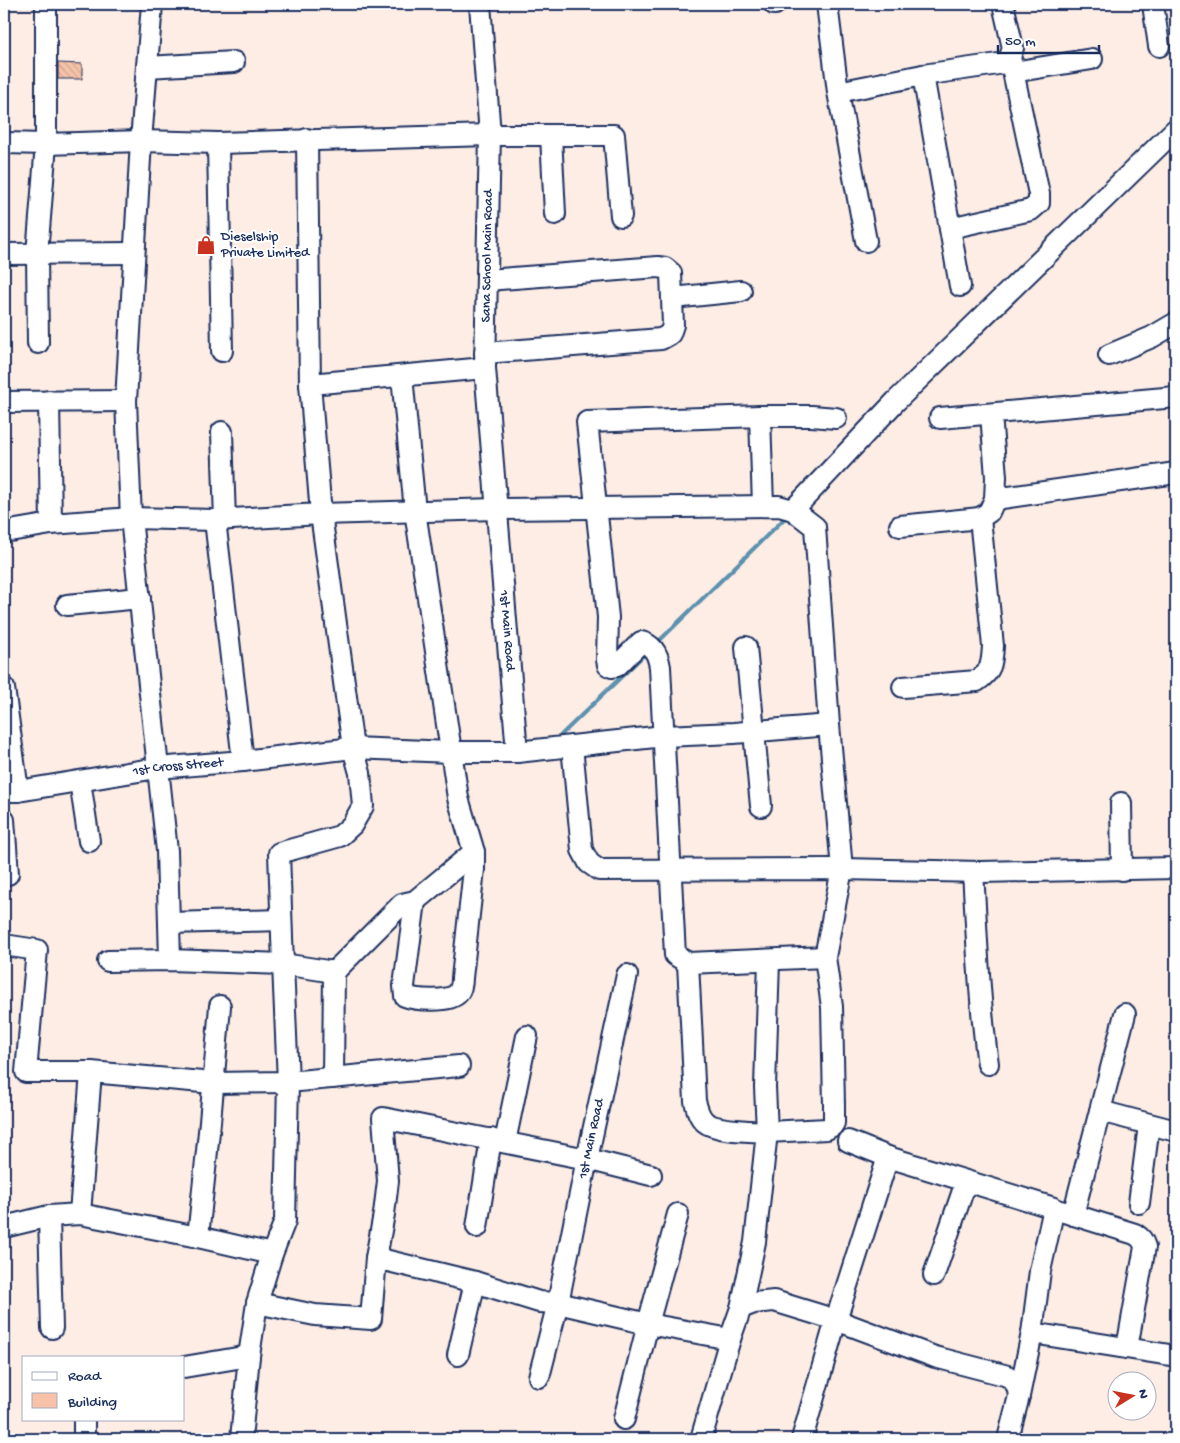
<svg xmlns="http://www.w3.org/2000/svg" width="1180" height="1443" viewBox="0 0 1180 1443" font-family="'Gochi Hand',sans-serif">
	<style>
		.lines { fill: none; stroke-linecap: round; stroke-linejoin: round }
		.stream { stroke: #5b91ae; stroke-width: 4 }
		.building { fill: url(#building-back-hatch); stroke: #1b2f5e }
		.minor-casing { stroke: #1b2f5e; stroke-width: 24 }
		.minor { stroke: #fff; stroke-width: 20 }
		.labels { text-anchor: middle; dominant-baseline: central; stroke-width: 4; stroke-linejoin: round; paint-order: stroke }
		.poi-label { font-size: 14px; fill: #1b2f5e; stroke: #fff; text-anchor: start }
		.street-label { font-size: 14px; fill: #1b2f5e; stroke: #fff }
	</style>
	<defs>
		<pattern id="building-back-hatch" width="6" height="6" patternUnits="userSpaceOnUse" patternTransform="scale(1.25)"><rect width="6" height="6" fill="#f7c2a8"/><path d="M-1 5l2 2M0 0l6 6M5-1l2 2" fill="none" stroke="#d3a793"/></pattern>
	</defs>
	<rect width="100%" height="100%" fill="#fdede5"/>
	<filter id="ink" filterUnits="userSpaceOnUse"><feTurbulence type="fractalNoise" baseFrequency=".02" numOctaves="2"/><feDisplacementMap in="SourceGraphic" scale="10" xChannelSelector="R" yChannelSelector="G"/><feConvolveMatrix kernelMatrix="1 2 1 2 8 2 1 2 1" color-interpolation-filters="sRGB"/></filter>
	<g filter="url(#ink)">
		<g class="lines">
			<path class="stream" d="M 656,644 L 787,516
				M 561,735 L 647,652"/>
		</g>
		<path class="building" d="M 58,63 L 82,64 L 82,79 L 58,79 Z"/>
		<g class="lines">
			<g class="minor-casing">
				<g id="minor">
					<path d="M 152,4 L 141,141 L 126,401 L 131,518 L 167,851 L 170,960"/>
					<path id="s1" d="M 480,4 L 490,135 L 485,368 L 517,752"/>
					<path d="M 774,4 L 775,4"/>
					<path d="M 827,4 L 838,92 L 866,241"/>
					<path d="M 1153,4 L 1159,46"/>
					<path d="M 147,67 L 234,62"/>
					<path d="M 1013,72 L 1092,59"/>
					<path d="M 923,75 L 960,286"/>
					<path d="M 838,92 L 923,75 L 1005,63 L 1010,57 L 1013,48 L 1003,4"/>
					<path d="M 551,135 L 555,214"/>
					<path d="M 307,139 L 310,384"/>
					<path d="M 4,143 L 46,144 L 141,141 L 218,143 L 490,135 L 614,135 L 621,216"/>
					<path d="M 218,143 L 222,351"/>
					<path d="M 950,228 L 1031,210 L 1039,203 L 1039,194 L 1010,57"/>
					<path d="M 4,254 L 134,253"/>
					<path d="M 673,298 L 741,291"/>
					<path d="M 38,343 L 37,254 L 46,144 L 46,4"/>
					<path d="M 485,353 L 661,339 L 670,334 L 673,325 L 671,273 L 665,268 L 658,267 L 487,280"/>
					<path d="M 1109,355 L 1152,337 L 1176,323"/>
					<path d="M 402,376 L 415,511 L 458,798 L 474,852 L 474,869 L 462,978 C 462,983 461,989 458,993 C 450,1003 415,1000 405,996 L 404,986 L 415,901"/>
					<path d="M 49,401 L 51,524"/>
					<path d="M 4,402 L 126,401"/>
					<path d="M 760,416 L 812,416 L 836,418"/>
					<path d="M 940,418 L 1176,397"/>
					<path d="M 222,432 L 225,520"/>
					<path d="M 995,499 L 1176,473"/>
					<path d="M 763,506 L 760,416 L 587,422 L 608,617 L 607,660 L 608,665 L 612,667 L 617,666 L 641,642 C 654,645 658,655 660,667 L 675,955 L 688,963 L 825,957"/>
					<path d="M 793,510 L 896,401 L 1176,129"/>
					<path d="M 215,520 L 243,761"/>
					<path d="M 900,526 L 980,518"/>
					<path d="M 4,532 L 51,524 L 131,518 L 215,520 L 321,514 L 310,384 L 485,368"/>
					<path d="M 67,605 L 140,598"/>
					<path d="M 746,647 L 761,806"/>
					<path d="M 903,687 L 977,681 C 992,671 992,662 993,646 L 980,518 L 989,512 L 995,499 L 996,477 L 991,414"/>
					<path d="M 4,688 L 18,791"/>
					<path d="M 572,746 L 582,850 L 589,863 L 599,870 L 842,869 L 981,872 L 1176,868"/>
					<path d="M 80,781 L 89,841"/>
					<path id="s2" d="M 4,791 L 18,791 L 157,768 L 243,761 L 353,748 L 451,752 L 517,752 L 664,736 L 734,733 L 829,725"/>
					<path d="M 1121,803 L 1122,870"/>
					<path d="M 4,820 L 8,874"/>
					<path d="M 973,872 C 977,936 979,1000 988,1064"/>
					<path d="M 169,923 L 281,920"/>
					<path d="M 4,945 L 37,950 L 26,1072 L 91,1072 L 213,1083 L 288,1082 L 459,1066"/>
					<path d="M 108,961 L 170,960 L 283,964 L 334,972"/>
					<path d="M 688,963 L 695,1101 C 697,1109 699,1117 705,1122 C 715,1131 753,1131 767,1132 L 755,1242 L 741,1308"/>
					<path d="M 333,1078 L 334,972 L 402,904 L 415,901 L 474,852"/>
					<path d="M 1100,1111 L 1176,1131"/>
					<path d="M 848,1141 L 888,1157 L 1054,1208 L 1040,1271 L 1032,1333 L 1019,1396"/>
					<path d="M 505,1142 L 527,1036"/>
					<path d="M 1139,1203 L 1149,1125"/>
					<path d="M 1061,1211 L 1135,1234 C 1141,1238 1143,1240 1145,1247 L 1127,1348"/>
					<path d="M 80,1214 L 91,1072"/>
					<path d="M 1073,1215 L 1125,1014"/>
					<path d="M 49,1216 L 52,1328"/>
					<path d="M 4,1227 L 49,1216 L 80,1214 L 198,1237 L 272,1254"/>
					<path d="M 477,1227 L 491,1139"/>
					<path d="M 198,1237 L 210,1122 L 220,1006"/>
					<path d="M 376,1258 L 384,1214 L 388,1181 L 383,1118 L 587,1159 L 651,1175"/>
					<path d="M 934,1275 L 966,1182"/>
					<path d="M 257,1303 L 315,1315 L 371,1319 L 376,1258 L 475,1282 L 539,1302 L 558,1303 L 648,1324 L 730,1339 L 741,1308 L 754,1303 L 774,1301 L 836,1320 L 935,1357 L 1008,1376 L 1017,1385 L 1019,1396 L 1008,1439"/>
					<path d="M 1032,1333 L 1176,1356"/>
					<path d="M 458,1355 L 475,1282"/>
					<path d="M 184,1367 L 249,1356"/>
					<path id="s3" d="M 539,1377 L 558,1303 L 587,1159 L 627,975"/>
					<path d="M 624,1419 L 648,1324 L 678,1214"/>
					<path d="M 84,1439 L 84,1419"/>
					<path d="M 241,1439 L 249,1356 L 257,1303 L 272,1254 L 285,1221 L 288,1082 L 283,964 L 279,853 L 340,836 L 352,825 L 363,806 L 360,773 L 353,748 L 321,514 L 496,509 L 779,506 L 793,510 L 815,527 L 829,725 L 842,869 L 825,957 L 832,1007 L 834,1105 L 834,1123 L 832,1126 L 827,1129 L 767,1132 L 765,1087 L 769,960"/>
					<path d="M 701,1439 L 730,1339"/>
					<path d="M 802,1439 L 836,1320 L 888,1157"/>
				</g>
			</g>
			<use href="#minor" class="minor"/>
		</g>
	</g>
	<defs>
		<g id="shop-bare" transform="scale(1.5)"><path d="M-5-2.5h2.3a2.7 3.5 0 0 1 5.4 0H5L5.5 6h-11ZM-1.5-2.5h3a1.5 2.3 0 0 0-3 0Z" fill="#c8321e" stroke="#fff" stroke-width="2.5" paint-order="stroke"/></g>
	</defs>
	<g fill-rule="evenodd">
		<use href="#shop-bare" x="206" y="245"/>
	</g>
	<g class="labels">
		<g class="poi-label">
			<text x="221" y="237">Dieselship<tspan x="221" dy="16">Private Limited</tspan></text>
		</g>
		<g class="street-label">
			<text transform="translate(488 256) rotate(-89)">Sana School Main Road</text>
			<text stroke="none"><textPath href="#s1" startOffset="628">1st Main Road</textPath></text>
			<text stroke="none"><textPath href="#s2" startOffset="176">1st Cross Street</textPath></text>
			<text stroke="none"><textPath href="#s3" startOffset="244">1st Main Road</textPath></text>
		</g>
	</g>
	<rect width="1180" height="1443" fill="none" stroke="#fff" stroke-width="20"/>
	<rect x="10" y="10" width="1160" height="1423" fill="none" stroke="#1b2f5e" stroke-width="2" filter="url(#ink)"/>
	<rect x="22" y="1356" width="162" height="65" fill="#ffffff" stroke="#a4acbf"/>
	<rect x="32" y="1372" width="25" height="8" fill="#ffffff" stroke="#a4acbf"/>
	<text x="68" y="1380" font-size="15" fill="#1b2f5e">Road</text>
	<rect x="32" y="1393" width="25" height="15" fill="#f7c2a8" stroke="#a4acbf"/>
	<text x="68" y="1406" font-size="15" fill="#1b2f5e">Building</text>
	<g transform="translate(1132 1396) rotate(80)"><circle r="24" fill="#ffffff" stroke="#a4acbf"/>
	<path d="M0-4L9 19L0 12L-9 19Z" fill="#c8321e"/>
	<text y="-8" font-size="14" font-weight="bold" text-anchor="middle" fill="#1b2f5e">N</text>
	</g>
	<path d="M998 45v8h101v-8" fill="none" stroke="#1b2f5e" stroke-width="2.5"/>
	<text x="1005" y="45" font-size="15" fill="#1b2f5e" stroke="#ffffff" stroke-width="4" paint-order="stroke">50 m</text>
</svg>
